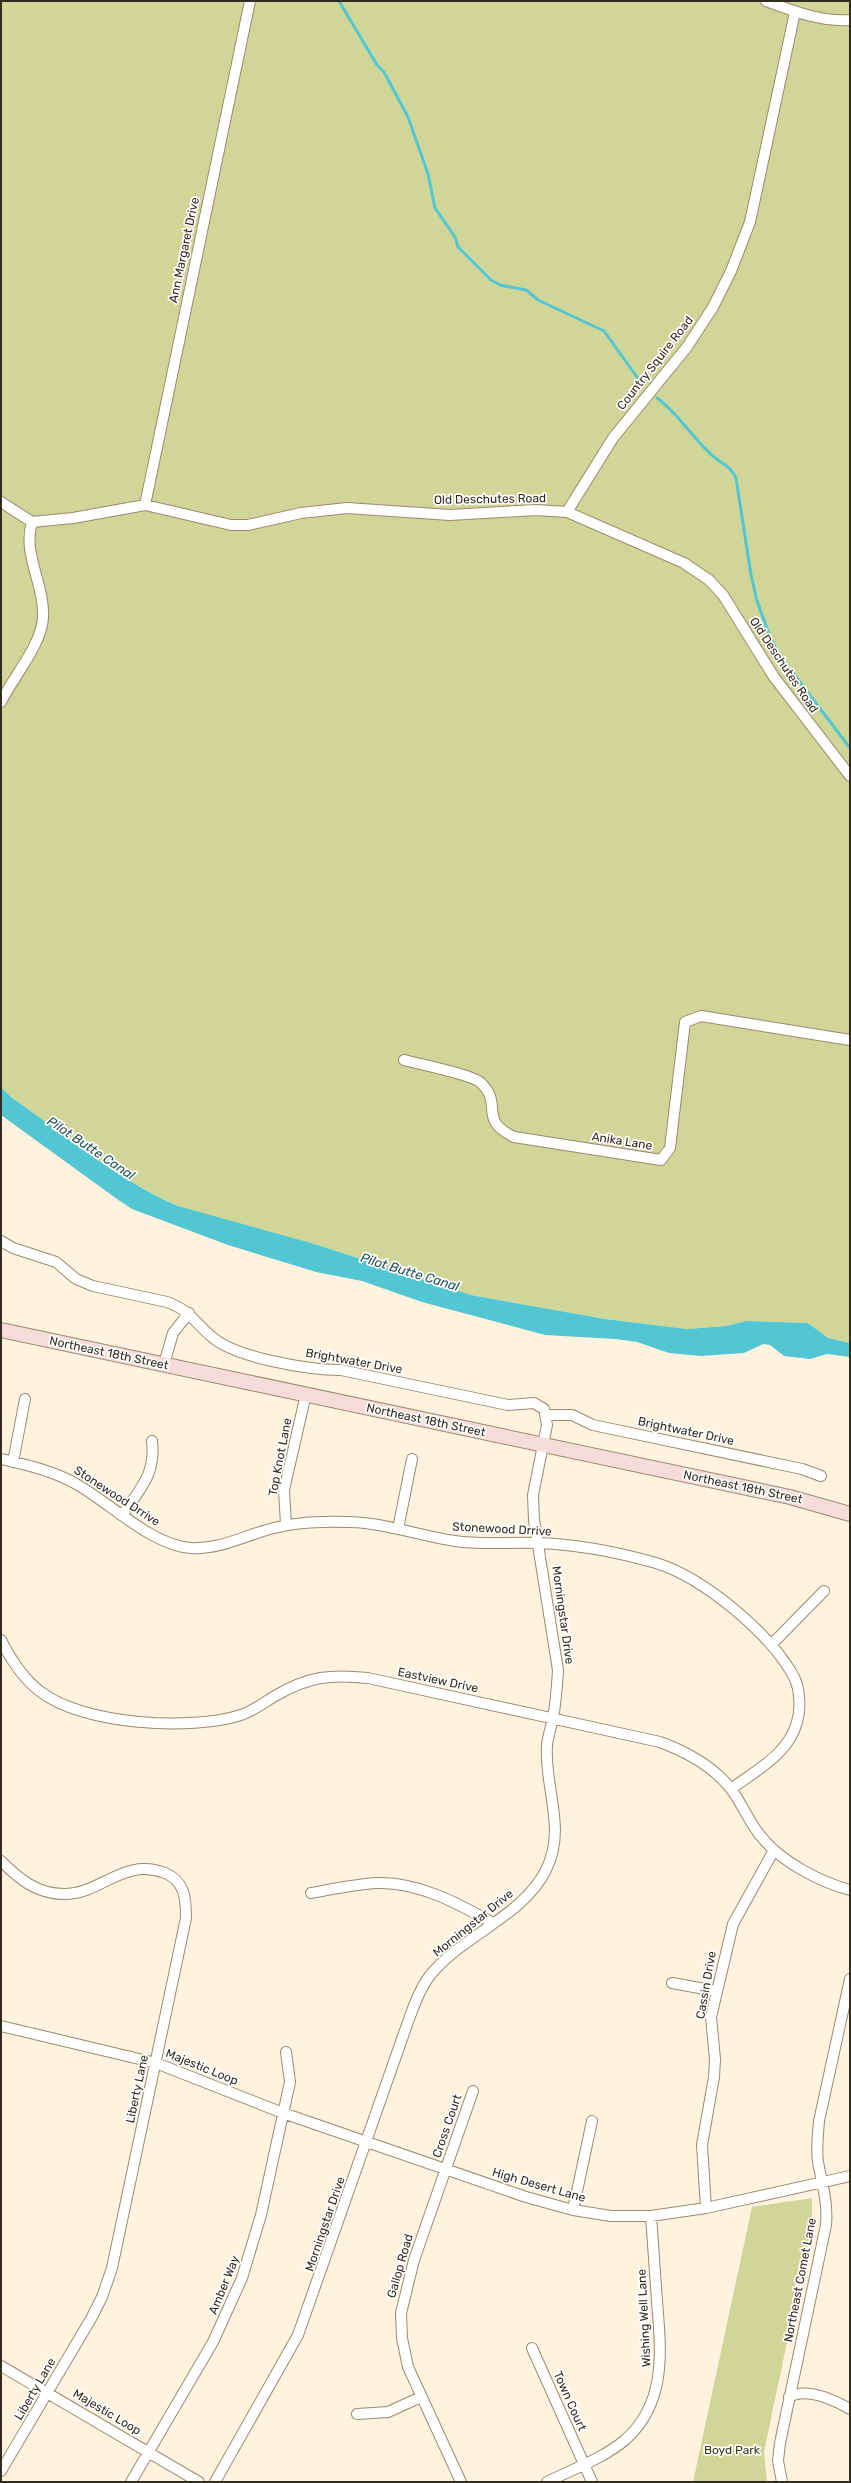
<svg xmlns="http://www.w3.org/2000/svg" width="851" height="2483" viewBox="0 0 851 2483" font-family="Rubik,sans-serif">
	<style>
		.green { fill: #d0d697 }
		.water { fill: #52c6d3 }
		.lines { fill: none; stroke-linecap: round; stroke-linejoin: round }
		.stream { stroke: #52c6d3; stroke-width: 3 }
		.street-casing { stroke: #9c8a6d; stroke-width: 12 }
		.secondary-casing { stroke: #9c8a6d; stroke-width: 16 }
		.street { stroke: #fff; stroke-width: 10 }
		.secondary { stroke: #f8dcd9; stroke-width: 14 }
		.labels { text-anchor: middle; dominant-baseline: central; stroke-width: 3.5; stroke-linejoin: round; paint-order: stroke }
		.street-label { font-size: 12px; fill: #322b1f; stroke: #fff }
		.park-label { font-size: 12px; fill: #393b18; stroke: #fff }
		.water-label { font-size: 13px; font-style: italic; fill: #1f5257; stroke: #fff }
	</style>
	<rect width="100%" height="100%" fill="#fff3e0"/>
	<path class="green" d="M 1,1 L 850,1 L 850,1343 L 828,1338 L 808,1323 L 746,1321 L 726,1326 L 687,1329 L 605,1319 L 471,1295 L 318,1245 L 254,1229 L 178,1206 L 158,1197 L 118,1174 L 12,1098 L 1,1087 Z
		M 812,2198 L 812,2223 L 764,2452 L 767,2482 L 693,2482 L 752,2207 Z"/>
	<path class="water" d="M 1,1087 L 12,1098 C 66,1135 117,1180 178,1206 L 318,1245 L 471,1295 L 605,1319 L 687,1329 L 726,1326 L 746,1321 L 808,1323 L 828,1338 L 850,1343 L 850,1357 L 827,1354 L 810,1359 L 784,1356 L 770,1345 L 763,1344 L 744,1353 L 701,1356 L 669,1353 L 637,1342 L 615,1339 L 545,1335 L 422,1302 L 362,1281 L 316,1272 L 228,1245 L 132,1209 L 117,1199 L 1,1115 Z"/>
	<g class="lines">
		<path class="stream" d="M 339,1 L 377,65 L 384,72 L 408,117 L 428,174 L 435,208 L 455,237 L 458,247 L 491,280 L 500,285 L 526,290 L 538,300 L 604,331 L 642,384
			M 657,398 C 679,414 693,439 714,457 C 723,464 731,467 736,478 L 751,575 L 757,601 L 770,637 L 780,656 L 850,748"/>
		<g class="street-casing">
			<path id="street" d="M 766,1 C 793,11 821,22 850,20
				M 1,502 L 32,522 L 73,518 L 145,505 L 231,525 L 248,525 L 301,513 L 347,508 L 450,515 L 536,510 L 567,512 L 684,563 L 709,580 L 723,595 L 774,677 L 850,776
				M 145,505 L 250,1
				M 567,512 L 613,438 L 687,347 L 713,307 L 731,271 L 750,222 L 795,12
				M 1,702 C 13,677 41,646 43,618 C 45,585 22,554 32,522
				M 404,1060 C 418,1064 474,1075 481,1083 C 504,1105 477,1119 514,1137 L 661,1160 L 670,1148 L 685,1022 L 701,1016 L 850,1040
				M 1,1241 L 13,1248 L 56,1262 L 76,1279 L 93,1286 L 167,1302 C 191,1311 194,1322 212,1337 C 236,1358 309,1370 341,1370 L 508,1405 L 534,1403 L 544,1409 L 547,1425 L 533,1495 L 534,1520 L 558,1670 C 557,1686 556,1702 553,1718 C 551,1727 548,1736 547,1745 C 544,1788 567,1828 546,1870 C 523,1916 465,1934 432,1973 C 421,1986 415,2003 409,2019 L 298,2335 L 215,2482
				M 164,1364 L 173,1333 L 189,1313
				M 546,1415 L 572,1415 L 593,1425 L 802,1469 L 821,1476
				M 1,1459 C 27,1465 54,1471 78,1485 C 111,1504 153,1546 191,1548 C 218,1550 244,1536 270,1529 C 294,1522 325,1521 350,1522 C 386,1523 420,1536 455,1541 C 481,1545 509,1542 536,1543 C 576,1544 617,1552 656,1563 C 704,1578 770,1633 794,1677 C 800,1689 801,1709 797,1722 C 789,1754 755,1771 731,1789
				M 13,1462 L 25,1399
				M 123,1514 C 140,1489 156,1474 152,1441
				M 286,1525 L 284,1490 L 306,1394
				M 398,1529 L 412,1459
				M 1,1640 C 11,1660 23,1679 41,1692 C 84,1725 191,1731 241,1715 C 253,1711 265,1702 275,1696 C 309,1676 331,1674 368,1678 L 660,1742 C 687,1752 713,1766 731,1789 C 743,1805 750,1825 764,1840 C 784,1863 820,1882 850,1890
				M 771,1645 L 824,1591
				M 1,1861 C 19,1879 37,1894 64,1894 C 102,1894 123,1857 165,1873 C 185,1881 186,1899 186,1918 L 112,2268 L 102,2297 L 92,2317 L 1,2471
				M 311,1893 C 333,1889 356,1884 378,1883 C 419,1882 459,1904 493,1923
				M 672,1983 L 716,1991
				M 1,2026 L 156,2063 L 283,2113 L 526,2197 L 573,2210 L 611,2216 L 651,2216 L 706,2208 L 850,2176
				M 706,2208 L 702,2145 L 714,2077 L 715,2059 L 711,2017 L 733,1924 L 774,1850
				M 573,2210 L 592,2121
				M 532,2348 L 592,2482
				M 1,2366 L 199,2482
				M 789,2397 C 807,2387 834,2400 850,2409
				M 357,2414 L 388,2412 L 421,2397
				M 131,2482 L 213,2342 L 242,2278 L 261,2215 L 290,2082 L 286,2052
				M 461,2482 L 408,2367 L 402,2338 L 401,2313 L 414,2260 L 473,2091
				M 547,2482 C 573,2469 602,2459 625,2440 C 667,2403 661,2351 657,2301 C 655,2273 653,2244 651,2216
				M 782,2482 L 778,2461 L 780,2443 L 826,2225 C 828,2202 822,2184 818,2162 C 816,2148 818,2135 819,2121 L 850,1979"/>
		</g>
		<g class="secondary-casing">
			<path id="secondary" d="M 1,1330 L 790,1497 L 850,1514"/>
		</g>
		<use href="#street" class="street"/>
		<use href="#secondary" class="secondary"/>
	</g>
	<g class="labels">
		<g class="street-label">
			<text transform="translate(184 250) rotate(-78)">Ann Margaret Drive</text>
			<text transform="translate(655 363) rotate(-52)">Country Squire Road</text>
			<text transform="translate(490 499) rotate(-1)">Old Deschutes Road</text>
			<text transform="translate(784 665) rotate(56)">Old Deschutes Road</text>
			<text transform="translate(622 1141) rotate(9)">Anika Lane</text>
			<text transform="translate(109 1353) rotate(12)">Northeast 18th Street</text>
			<text transform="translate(354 1361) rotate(10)">Brightwater Drive</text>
			<text transform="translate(426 1420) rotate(12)">Northeast 18th Street</text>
			<text transform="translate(686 1431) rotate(12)">Brightwater Drive</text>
			<text transform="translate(280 1457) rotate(-79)">Top Knot Lane</text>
			<text transform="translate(743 1487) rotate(12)">Northeast 18th Street</text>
			<text transform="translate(117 1496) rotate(33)">Stonewood Drrive</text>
			<text transform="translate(502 1529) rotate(3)">Stonewood Drrive</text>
			<text transform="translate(563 1615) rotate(82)">Morningstar Drive</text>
			<text transform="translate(438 1680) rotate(12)">Eastview Drive</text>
			<text transform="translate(473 1923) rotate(-39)">Morningstar Drive</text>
			<text transform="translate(706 1985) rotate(-80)">Cassin Drive</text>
			<text transform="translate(202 2067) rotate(22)">Majestic Loop</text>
			<text transform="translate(137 2089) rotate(-78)">Liberty Lane</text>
			<text transform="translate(447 2126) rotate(-71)">Cross Court</text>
			<text transform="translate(539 2185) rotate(16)">High Desert Lane</text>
			<text transform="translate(325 2224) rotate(-71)">Morningstar Drive</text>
			<text transform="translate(400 2266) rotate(-74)">Gallop Road</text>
			<text transform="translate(800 2280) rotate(-79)">Northeast Comet Lane</text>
			<text transform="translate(224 2285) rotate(-68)">Amber Way</text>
			<text transform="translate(644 2318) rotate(-93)">Wishing Well Lane</text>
			<text transform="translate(35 2389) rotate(-60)">Liberty Lane</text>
			<text transform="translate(570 2401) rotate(66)">Town Court</text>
			<text transform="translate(107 2412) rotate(31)">Majestic Loop</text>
		</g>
		<g class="park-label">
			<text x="732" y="2450">Boyd Park</text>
		</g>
		<g class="water-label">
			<text transform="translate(91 1148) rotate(34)">Pilot Butte Canal</text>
			<text transform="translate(410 1272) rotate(17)">Pilot Butte Canal</text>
		</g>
	</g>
	<rect width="851" height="2483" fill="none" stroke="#322b1f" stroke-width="4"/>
</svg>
